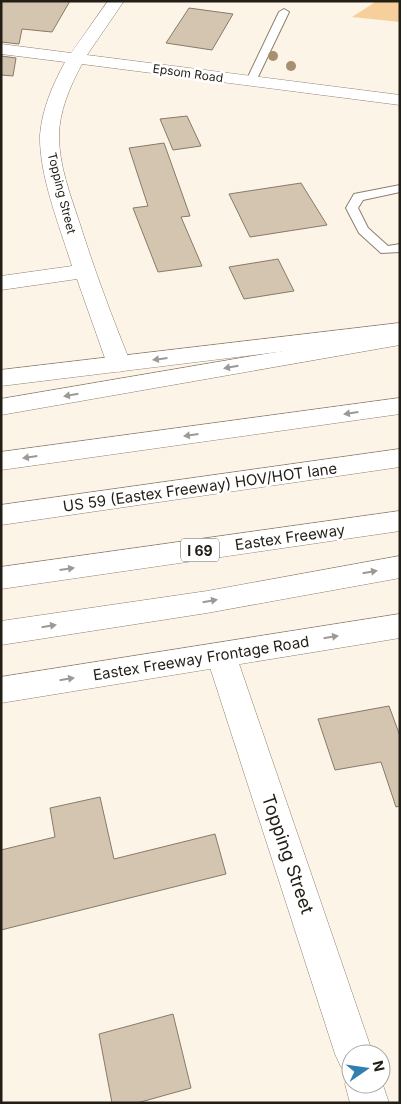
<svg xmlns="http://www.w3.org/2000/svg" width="401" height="1104" viewBox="0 0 401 1104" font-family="Inter,sans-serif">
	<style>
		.green { fill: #f6cf9a }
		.building { fill: #d4c5b1; stroke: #887a67 }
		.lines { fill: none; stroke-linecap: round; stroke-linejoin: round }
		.lane-casing { stroke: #8d7f6d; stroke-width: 2 }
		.street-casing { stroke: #8d7f6d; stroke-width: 1 }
		.secondary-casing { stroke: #8d7f6d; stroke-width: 1 }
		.highway-casing { stroke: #8d7f6d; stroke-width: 1 }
		.lane { fill: #fff; fill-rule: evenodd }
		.street { fill: #fff; fill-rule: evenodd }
		.secondary { fill: #fff; fill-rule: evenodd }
		.highway { fill: #fff; fill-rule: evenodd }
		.tree { fill: #a69070 }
		.oneway { fill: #9c9996 }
		.labels { text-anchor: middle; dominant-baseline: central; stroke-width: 5; stroke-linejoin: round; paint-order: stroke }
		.far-street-label { font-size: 12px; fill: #221d15; stroke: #fff }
		.shield { fill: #fff; stroke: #64615b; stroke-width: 1 }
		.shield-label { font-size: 14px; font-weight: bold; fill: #221d15 }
		.street-label { font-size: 15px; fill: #221d15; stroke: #fff }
		.near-street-label { font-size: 18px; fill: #221d15; stroke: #fff }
	</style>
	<rect width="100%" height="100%" fill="#fdf4e8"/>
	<path class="green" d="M 377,1 L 400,1 L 400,22 L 352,17 Z"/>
	<path class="building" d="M 1,1 L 70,1 L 52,32 L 22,29 L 19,44 L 1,42 Z
		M 189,8 L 233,14 L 212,50 L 166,43 Z
		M 1,56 L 16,58 L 13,76 L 1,75 Z
		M 187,116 L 201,146 L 173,150 L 160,119 Z
		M 164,143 L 190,216 L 181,217 L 202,266 L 158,272 L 133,208 L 148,206 L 129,148 Z
		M 301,183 L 327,225 L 250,237 L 229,194 Z
		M 278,259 L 294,291 L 244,299 L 229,267 Z
		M 389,706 L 400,736 L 400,806 L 396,807 L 381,762 L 335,770 L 318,719 Z
		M 100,797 L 114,859 L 215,834 L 226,874 L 1,930 L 1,850 L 55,837 L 50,808 Z
		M 173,1014 L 191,1088 L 137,1103 L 112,1103 L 99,1034 Z"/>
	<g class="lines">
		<g class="lane-casing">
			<path id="lane" d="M 284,9 L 289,12 L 256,81 L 251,84 L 247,83 L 246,81 L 279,12 Z
				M 400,185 L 400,192 L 363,200 L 358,208 L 368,228 L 388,246 L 400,244 L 400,252 L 381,253 L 359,233 L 346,208 L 354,194 Z"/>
		</g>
		<g class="street-casing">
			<path id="street" d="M 108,1 L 124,1 L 87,55 L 400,95 L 400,105 L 82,64 C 70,86 59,112 59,136 C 59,165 70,194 79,221 C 94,269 112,317 131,364 L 127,369 L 119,372 L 111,369 L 107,364 L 77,279 L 1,290 L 1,276 L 72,266 C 60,227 39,176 40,135 C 42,109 53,84 65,62 L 1,54 L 1,44 L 71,53 Z
				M 221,643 L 231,646 L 236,655 L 373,1054 L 351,1054 L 351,1084 L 381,1084 L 381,1079 L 389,1103 L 350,1103 L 345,1084 L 350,1071 L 341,1067 L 335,1054 L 206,655 L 211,646 Z"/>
		</g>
		<g class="secondary-casing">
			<path id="secondary" d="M 400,323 L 400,337 L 1,386 L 1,370 Z
				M 400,614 L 400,638 L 1,703 L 1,677 Z"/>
		</g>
		<g class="highway-casing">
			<path id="highway" d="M 400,331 L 400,345 L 1,415 L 1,399 Z
				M 400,398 L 400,414 L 1,470 L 1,452 Z
				M 400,449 L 400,467 L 1,525 L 1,505 Z
				M 400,511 L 400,531 L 1,589 L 1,567 Z
				M 400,556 L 400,578 L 207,613 L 1,645 L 1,621 L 207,591 Z"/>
		</g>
		<use href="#lane" class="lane"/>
		<use href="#street" class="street"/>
		<use href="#secondary" class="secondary"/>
		<use href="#highway" class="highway"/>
	</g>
	<g class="tree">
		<circle cx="273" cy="56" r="5"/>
		<circle cx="291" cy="66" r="5"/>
	</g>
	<defs><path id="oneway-solid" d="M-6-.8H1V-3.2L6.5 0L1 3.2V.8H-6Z" transform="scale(1.25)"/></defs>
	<g class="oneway">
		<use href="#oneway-solid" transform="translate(160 359) rotate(173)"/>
		<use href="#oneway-solid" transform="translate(231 367) rotate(170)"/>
		<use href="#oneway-solid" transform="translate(71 395) rotate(170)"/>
		<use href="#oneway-solid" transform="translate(351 413) rotate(172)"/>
		<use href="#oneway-solid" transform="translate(191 435) rotate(172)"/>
		<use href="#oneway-solid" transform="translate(30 457) rotate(172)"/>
		<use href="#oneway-solid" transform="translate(67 569) rotate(-8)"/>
		<use href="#oneway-solid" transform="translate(370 572) rotate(-10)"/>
		<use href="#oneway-solid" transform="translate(210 601) rotate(-10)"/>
		<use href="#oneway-solid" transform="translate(49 626) rotate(-9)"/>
		<use href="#oneway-solid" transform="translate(331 637) rotate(-9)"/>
		<use href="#oneway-solid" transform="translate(67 679) rotate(-9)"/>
	</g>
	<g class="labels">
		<g class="far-street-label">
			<text transform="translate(188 73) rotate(8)">Epsom Road</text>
			<text transform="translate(62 193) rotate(76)">Topping Street</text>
		</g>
		<rect class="shield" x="181" y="538.5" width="38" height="23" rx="4"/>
		<g class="shield-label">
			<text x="200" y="550">I 69</text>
		</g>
		<g class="street-label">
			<text transform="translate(200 487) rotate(-8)">US 59 (Eastex Freeway) HOV/HOT lane</text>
			<text transform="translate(290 537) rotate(-8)">Eastex Freeway</text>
			<text transform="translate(201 658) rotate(-9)">Eastex Freeway Frontage Road</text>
		</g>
		<g class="near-street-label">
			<text transform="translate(288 854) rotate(71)">Topping Street</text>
		</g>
	</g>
	<rect width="401" height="1104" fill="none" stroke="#221d15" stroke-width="5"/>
	<g transform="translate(366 1069) rotate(77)"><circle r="24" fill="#ffffff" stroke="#a7a5a1"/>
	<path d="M0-4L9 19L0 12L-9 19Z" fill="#317eb0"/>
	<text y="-8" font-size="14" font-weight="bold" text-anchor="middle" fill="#221d15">N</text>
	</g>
</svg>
